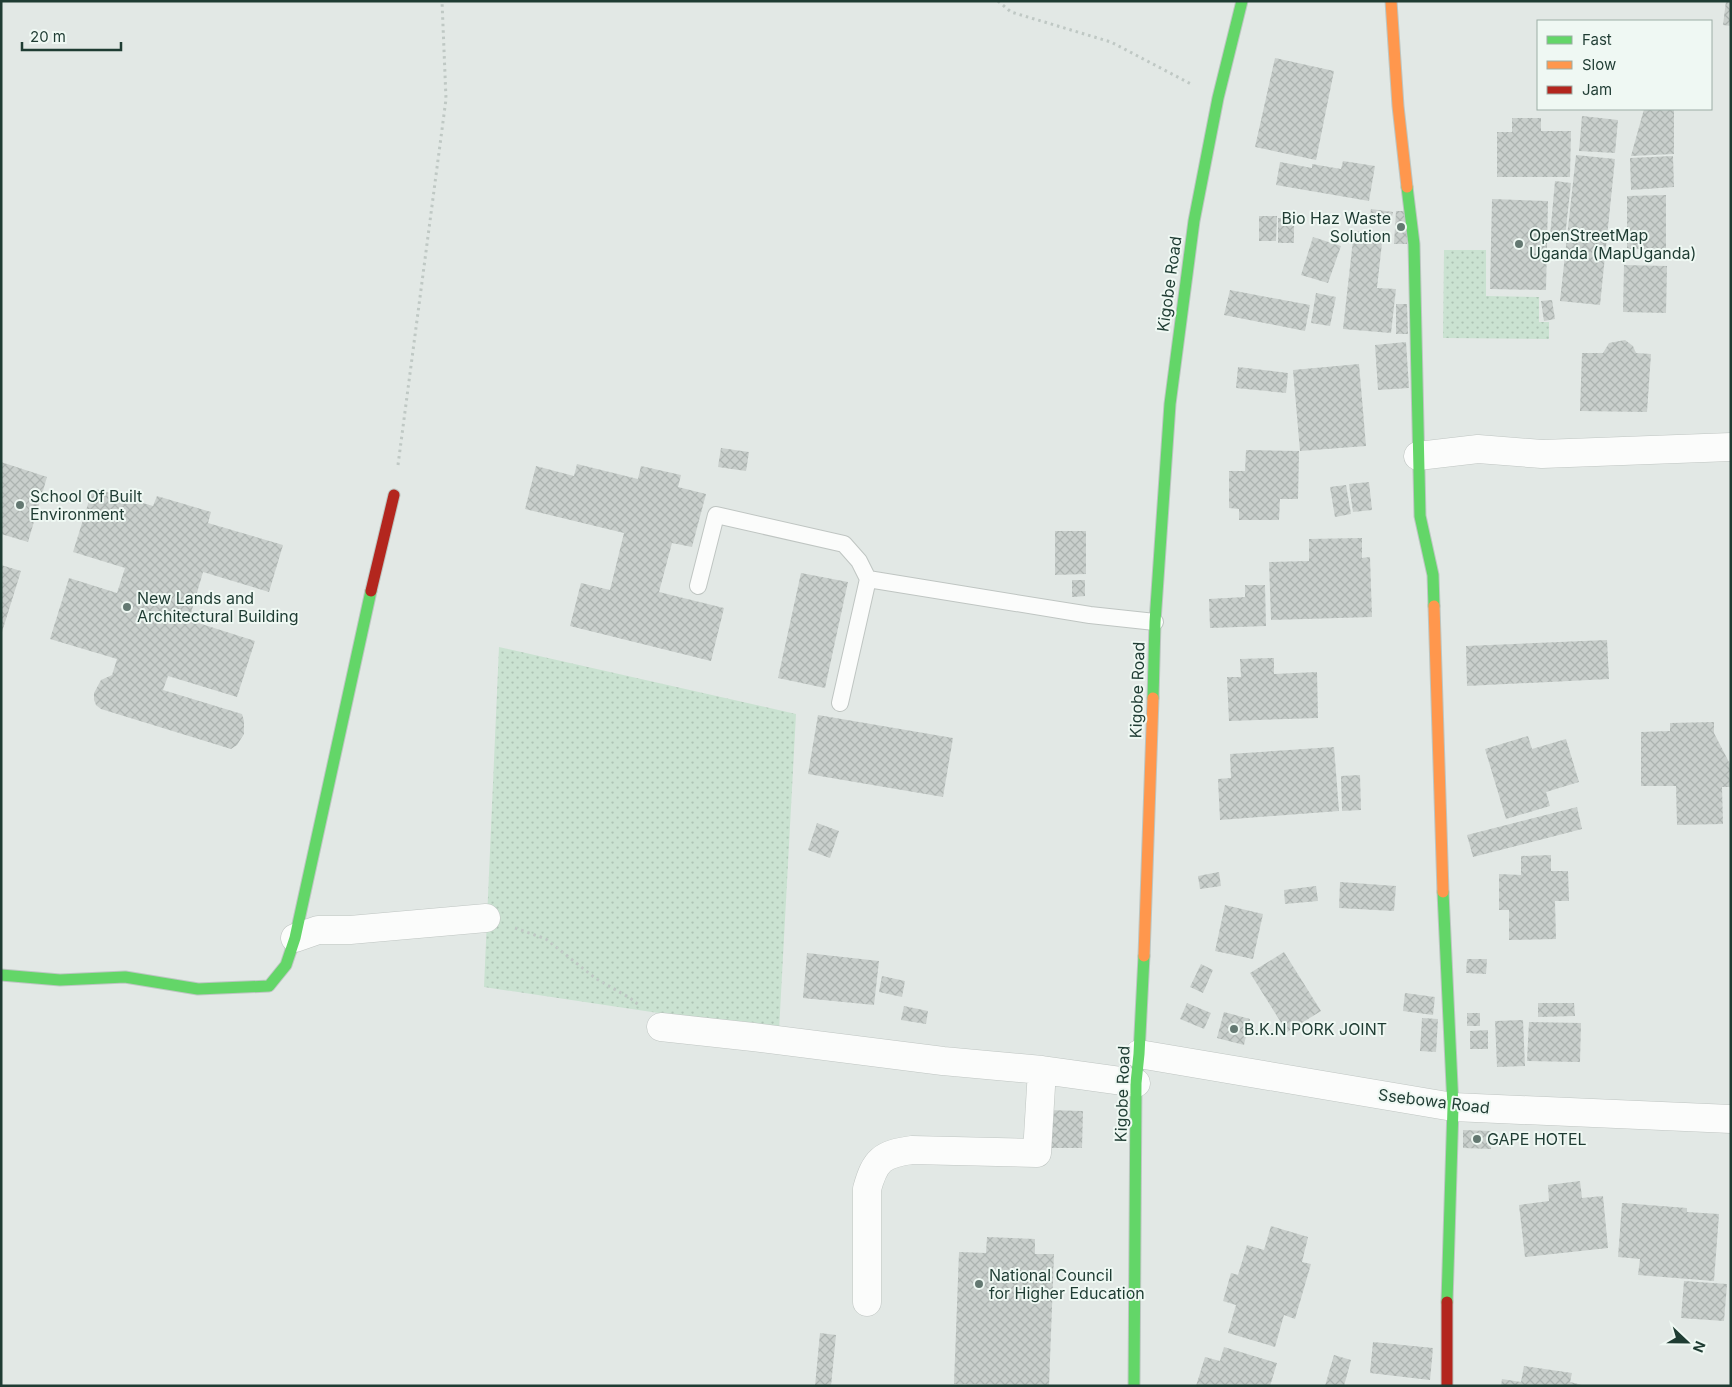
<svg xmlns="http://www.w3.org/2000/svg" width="1732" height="1387" viewBox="0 0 1732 1387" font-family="Inter,sans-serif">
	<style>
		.grass { fill: url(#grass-dots) }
		.building { fill: url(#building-cross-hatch) }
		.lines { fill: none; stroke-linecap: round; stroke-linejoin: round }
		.lane-casing { stroke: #bfc5c2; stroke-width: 18 }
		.street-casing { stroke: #bfc5c2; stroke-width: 29 }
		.fast-casing { stroke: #bdc6c2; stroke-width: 13 }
		.slow-casing { stroke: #bdc6c2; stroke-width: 13 }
		.jam-casing { stroke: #bdc6c2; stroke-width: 13 }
		.path { stroke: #bfc8c4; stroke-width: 3; stroke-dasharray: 2.5 4; stroke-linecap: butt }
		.lane { stroke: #fbfcfb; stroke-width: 16 }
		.street { stroke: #fbfcfb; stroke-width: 28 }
		.fast { stroke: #63d668; stroke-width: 11 }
		.slow { stroke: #ff974d; stroke-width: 11 }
		.jam { stroke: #b3261e; stroke-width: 11 }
		.poi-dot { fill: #637871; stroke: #eff8f3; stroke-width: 2 }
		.labels { text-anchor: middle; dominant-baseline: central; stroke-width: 4; stroke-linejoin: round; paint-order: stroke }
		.poi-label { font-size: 16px; fill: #1f3c33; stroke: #eff8f3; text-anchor: start }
		.street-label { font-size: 16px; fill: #1f3c33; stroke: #eff8f3 }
	</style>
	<defs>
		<pattern id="grass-dots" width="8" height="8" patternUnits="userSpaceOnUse" patternTransform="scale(1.25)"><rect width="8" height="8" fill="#cae2d1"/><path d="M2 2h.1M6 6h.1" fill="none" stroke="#adc3b4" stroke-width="1.8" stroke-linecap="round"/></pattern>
		<pattern id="building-cross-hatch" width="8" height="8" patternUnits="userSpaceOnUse" patternTransform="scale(1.25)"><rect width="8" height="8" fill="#c9cfcc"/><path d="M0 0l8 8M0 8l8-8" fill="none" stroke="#acb3b0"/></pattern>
	</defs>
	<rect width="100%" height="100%" fill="#e2e8e5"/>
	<path class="grass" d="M 1444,250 L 1486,250 L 1486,296 L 1539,297 L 1539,322 L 1549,322 L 1549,339 L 1443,338 Z
		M 499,647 L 796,714 L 779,1031 L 484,987 Z"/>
	<path class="building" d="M 1726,1 L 1731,1 L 1731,26 L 1723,25 Z
		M 1275,58 L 1334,71 L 1316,160 L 1255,147 Z
		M 1644,109 L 1674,109 L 1674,154 L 1631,156 Z
		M 1582,116 L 1618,120 L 1615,153 L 1579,151 Z
		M 1512,118 L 1541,118 L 1541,131 L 1571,131 L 1570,177 L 1497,177 L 1497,132 L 1512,132 Z
		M 1576,155 L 1615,159 L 1600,305 L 1560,301 Z
		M 1673,156 L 1674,187 L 1631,190 L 1630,158 Z
		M 1343,161 L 1375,166 L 1369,201 L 1276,185 L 1280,162 L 1312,168 L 1312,164 L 1341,169 Z
		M 1555,181 L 1571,183 L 1565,237 L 1550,236 Z
		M 1666,195 L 1666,249 L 1627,249 L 1627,196 Z
		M 1492,199 L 1548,201 L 1546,290 L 1490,289 Z
		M 1371,209 L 1393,212 L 1390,225 L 1369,221 Z
		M 1396,211 L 1408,211 L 1407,244 L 1394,244 Z
		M 1259,216 L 1277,216 L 1276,241 L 1259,241 Z
		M 1278,218 L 1294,218 L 1294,243 L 1278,243 Z
		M 1354,231 L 1383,234 L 1377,288 L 1396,289 L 1391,333 L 1343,329 Z
		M 1313,237 L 1341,246 L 1328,283 L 1301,275 Z
		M 1624,265 L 1667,266 L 1666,313 L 1623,312 Z
		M 1230,290 L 1310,305 L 1305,331 L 1224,315 Z
		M 1316,293 L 1336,297 L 1330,326 L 1311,323 Z
		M 1552,300 L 1555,319 L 1544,321 L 1541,301 Z
		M 1396,304 L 1407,304 L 1408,334 L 1396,334 Z
		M 1625,340 L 1633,346 L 1636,353 L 1651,354 L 1647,412 L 1580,411 L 1582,353 L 1603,353 L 1609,343 Z
		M 1406,342 L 1409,388 L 1378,390 L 1375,345 Z
		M 1359,364 L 1366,446 L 1300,451 L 1293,370 Z
		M 1238,367 L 1288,373 L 1286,393 L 1236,388 Z
		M 721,448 L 749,452 L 746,471 L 718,467 Z
		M 1246,450 L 1299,451 L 1298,499 L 1280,499 L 1279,520 L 1239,520 L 1239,509 L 1229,508 L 1229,471 L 1245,471 Z
		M 1,462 L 47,477 L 28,542 L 1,534 Z
		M 577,464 L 638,479 L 641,466 L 681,475 L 678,487 L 706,494 L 692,547 L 672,543 L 659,592 L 724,608 L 711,661 L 570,626 L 581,583 L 610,590 L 624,533 L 525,509 L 536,466 L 574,476 Z
		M 1369,482 L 1372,510 L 1353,512 L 1349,484 Z
		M 1346,485 L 1351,514 L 1335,517 L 1330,487 Z
		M 93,488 L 153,506 L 157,496 L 211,512 L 208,523 L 283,545 L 269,592 L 203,572 L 189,620 L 255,641 L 237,697 L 168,676 L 163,690 L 242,714 L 244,721 L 244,734 L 237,745 L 231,749 L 101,709 L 96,705 L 94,700 L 94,693 L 101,680 L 112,675 L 117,659 L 50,639 L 69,578 L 117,593 L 125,568 L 73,552 Z
		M 1055,531 L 1086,531 L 1086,574 L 1055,575 Z
		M 1362,538 L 1362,558 L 1370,557 L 1372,617 L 1271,620 L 1269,562 L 1309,561 L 1309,539 Z
		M 1,565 L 21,571 L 2,632 L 1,632 Z
		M 801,573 L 848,582 L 825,688 L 778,678 Z
		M 1072,580 L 1085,580 L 1085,596 L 1072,597 Z
		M 1245,585 L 1265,585 L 1266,626 L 1210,628 L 1209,599 L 1245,597 Z
		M 1607,640 L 1609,679 L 1467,686 L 1466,646 Z
		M 1274,658 L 1274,674 L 1317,672 L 1318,718 L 1229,721 L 1227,677 L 1241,677 L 1240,659 Z
		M 818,715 L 953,738 L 943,797 L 808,774 Z
		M 1714,722 L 1714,733 L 1731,766 L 1731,787 L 1722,787 L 1723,824 L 1677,825 L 1676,786 L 1641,786 L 1641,732 L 1670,731 L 1670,723 Z
		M 1528,736 L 1532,749 L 1566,739 L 1579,782 L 1546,792 L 1550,806 L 1506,819 L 1485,749 Z
		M 1334,747 L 1339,811 L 1220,820 L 1218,779 L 1231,778 L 1230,754 Z
		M 1360,775 L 1361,810 L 1342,811 L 1341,776 Z
		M 1577,807 L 1582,829 L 1473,857 L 1467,835 Z
		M 817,823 L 839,831 L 830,858 L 808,850 Z
		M 1551,855 L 1551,871 L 1568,871 L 1569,901 L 1555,901 L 1556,939 L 1509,940 L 1509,910 L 1499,910 L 1499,874 L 1521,875 L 1521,856 Z
		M 1219,872 L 1221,886 L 1200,889 L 1198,876 Z
		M 1340,882 L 1396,886 L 1394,911 L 1339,908 Z
		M 1316,886 L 1318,901 L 1285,904 L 1284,890 Z
		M 1225,905 L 1263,914 L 1253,959 L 1215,951 Z
		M 1284,952 L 1321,1011 L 1287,1032 L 1250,973 Z
		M 807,953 L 879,961 L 874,1005 L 803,998 Z
		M 1467,959 L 1487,959 L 1486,974 L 1466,973 Z
		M 1201,964 L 1213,970 L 1203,993 L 1190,987 Z
		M 882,976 L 905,981 L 902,997 L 879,992 Z
		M 1405,993 L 1435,997 L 1433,1015 L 1403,1011 Z
		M 1187,1003 L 1211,1013 L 1204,1029 L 1180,1019 Z
		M 1538,1003 L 1574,1003 L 1575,1016 L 1538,1017 Z
		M 904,1006 L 928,1011 L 926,1024 L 901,1020 Z
		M 1224,1012 L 1250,1019 L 1244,1045 L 1217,1038 Z
		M 1467,1013 L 1480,1013 L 1480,1026 L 1467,1026 Z
		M 1422,1018 L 1438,1019 L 1436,1052 L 1420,1051 Z
		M 1523,1020 L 1525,1066 L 1497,1067 L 1495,1021 Z
		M 1529,1022 L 1581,1023 L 1580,1062 L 1527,1061 Z
		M 1488,1030 L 1488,1049 L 1470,1049 L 1470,1031 Z
		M 1046,1110 L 1083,1111 L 1082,1148 L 1045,1148 Z
		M 1463,1130 L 1491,1131 L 1491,1149 L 1463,1148 Z
		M 1580,1181 L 1582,1198 L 1603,1196 L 1608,1248 L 1525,1257 L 1519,1205 L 1549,1201 L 1548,1185 Z
		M 1622,1203 L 1687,1208 L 1687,1212 L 1719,1214 L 1714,1281 L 1638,1275 L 1640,1259 L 1618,1257 Z
		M 1271,1226 L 1308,1237 L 1302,1262 L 1311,1264 L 1295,1319 L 1284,1315 L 1275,1347 L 1228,1333 L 1236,1305 L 1223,1301 L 1231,1273 L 1238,1275 L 1247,1245 L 1264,1250 Z
		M 987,1237 L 1035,1239 L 1035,1254 L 1054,1254 L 1049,1386 L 954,1384 L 959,1252 L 986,1253 Z
		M 1684,1281 L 1727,1284 L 1724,1321 L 1681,1318 Z
		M 820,1333 L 836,1335 L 831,1386 L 815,1386 Z
		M 1373,1342 L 1433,1348 L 1430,1380 L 1370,1373 Z
		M 1224,1347 L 1277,1363 L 1270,1386 L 1196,1386 L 1205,1357 L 1220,1361 Z
		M 1334,1355 L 1351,1360 L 1344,1386 L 1325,1386 Z
		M 1524,1366 L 1572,1373 L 1570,1382 L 1586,1386 L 1501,1386 L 1502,1379 L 1521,1382 Z"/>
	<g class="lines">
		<g class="lane-casing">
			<path id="lane" d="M 698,586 L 716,515 L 844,544 L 859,561 L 868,579 L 1090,615 L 1155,622
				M 840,703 L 868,579"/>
		</g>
		<g class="street-casing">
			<path id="street" d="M 1418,456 L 1478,449 L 1542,454 L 1731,447
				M 295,938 L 318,930 L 350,930 L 486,918
				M 661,1027 L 753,1037 L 943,1061 L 1042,1070 L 1136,1083
				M 1139,1054 L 1453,1107 L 1731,1119
				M 867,1302 L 867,1189 C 875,1160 882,1154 912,1150 L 1037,1153 L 1042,1070"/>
		</g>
		<g class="fast-casing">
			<path id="fast" d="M 1407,187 L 1414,244 L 1420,516 L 1433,575 L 1434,606
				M 1153,698 L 1155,622 L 1170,404 L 1194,221 L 1218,98 L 1242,1
				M 1443,892 L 1453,1107 L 1447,1302
				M 1,975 L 60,980 L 125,977 L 198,989 L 269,986 L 286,965 L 295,938 L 371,591
				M 1134,1386 L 1136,1083 L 1139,1054 L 1144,956"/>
		</g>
		<g class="slow-casing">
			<path id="slow" d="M 1391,1 L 1398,106 L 1407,187
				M 1434,606 L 1443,892
				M 1144,956 L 1153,698"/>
		</g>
		<g class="jam-casing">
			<path id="jam" d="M 371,591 L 394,495
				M 1447,1302 L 1447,1386"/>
		</g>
		<path class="path" d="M 998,1 L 1011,12 L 1111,42 L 1191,84
			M 398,465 L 446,99 L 442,1
			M 515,928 L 546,939 L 595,978 L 630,998 L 640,1006"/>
		<use href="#lane" class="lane"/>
		<use href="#street" class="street"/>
		<use href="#fast" class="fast"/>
		<use href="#slow" class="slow"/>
		<use href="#jam" class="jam"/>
	</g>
	<g class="poi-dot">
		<circle cx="1401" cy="227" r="5"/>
		<circle cx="1519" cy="244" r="5"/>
		<circle cx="20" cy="505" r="5"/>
		<circle cx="127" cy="607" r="5"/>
		<circle cx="1234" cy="1029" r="5"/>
		<circle cx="1477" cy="1139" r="5"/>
		<circle cx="979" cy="1284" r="5"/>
	</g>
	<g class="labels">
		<g class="poi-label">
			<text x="1391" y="218" text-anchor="end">Bio Haz Waste<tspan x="1391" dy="18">Solution</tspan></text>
			<text x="1529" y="235">OpenStreetMap<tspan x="1529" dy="18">Uganda (MapUganda)</tspan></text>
			<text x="30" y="496">School Of Built<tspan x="30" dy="18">Environment</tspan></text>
			<text x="137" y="598">New Lands and<tspan x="137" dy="18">Architectural Building</tspan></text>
			<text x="1244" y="1029">B.K.N PORK JOINT</text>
			<text x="1487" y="1139">GAPE HOTEL</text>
			<text x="989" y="1275">National Council<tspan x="989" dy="18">for Higher Education</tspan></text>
		</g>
		<g class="street-label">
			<text transform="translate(1169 284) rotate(-82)">Kigobe Road</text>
			<text transform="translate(1137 690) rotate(-88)">Kigobe Road</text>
			<text transform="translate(1122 1094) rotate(-88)">Kigobe Road</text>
			<text transform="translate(1434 1101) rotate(7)">Ssebowa Road</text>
		</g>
	</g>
	<rect width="1732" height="1387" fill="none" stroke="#1f3c33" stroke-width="5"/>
	<rect x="1537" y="20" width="175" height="90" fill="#eff8f3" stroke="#9cada6"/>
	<rect x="1547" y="36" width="25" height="8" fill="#63d668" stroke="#9cada6"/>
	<text x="1582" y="45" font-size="15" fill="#1f3c33">Fast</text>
	<rect x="1547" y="61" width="25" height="8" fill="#ff974d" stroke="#9cada6"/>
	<text x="1582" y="70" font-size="15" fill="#1f3c33">Slow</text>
	<rect x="1547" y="86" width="25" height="8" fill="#b3261e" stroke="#9cada6"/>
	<text x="1582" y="95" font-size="15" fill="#1f3c33">Jam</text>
	<g transform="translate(1687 1342) rotate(112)" stroke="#eff8f3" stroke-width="4" paint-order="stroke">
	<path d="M0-4L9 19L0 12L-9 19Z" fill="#1f3c33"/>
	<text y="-8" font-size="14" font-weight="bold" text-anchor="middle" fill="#1f3c33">N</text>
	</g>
	<path d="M22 42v8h99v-8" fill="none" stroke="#1f3c33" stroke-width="2.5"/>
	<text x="30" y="42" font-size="15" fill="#1f3c33" stroke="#eff8f3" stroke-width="4" paint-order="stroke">20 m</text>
</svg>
